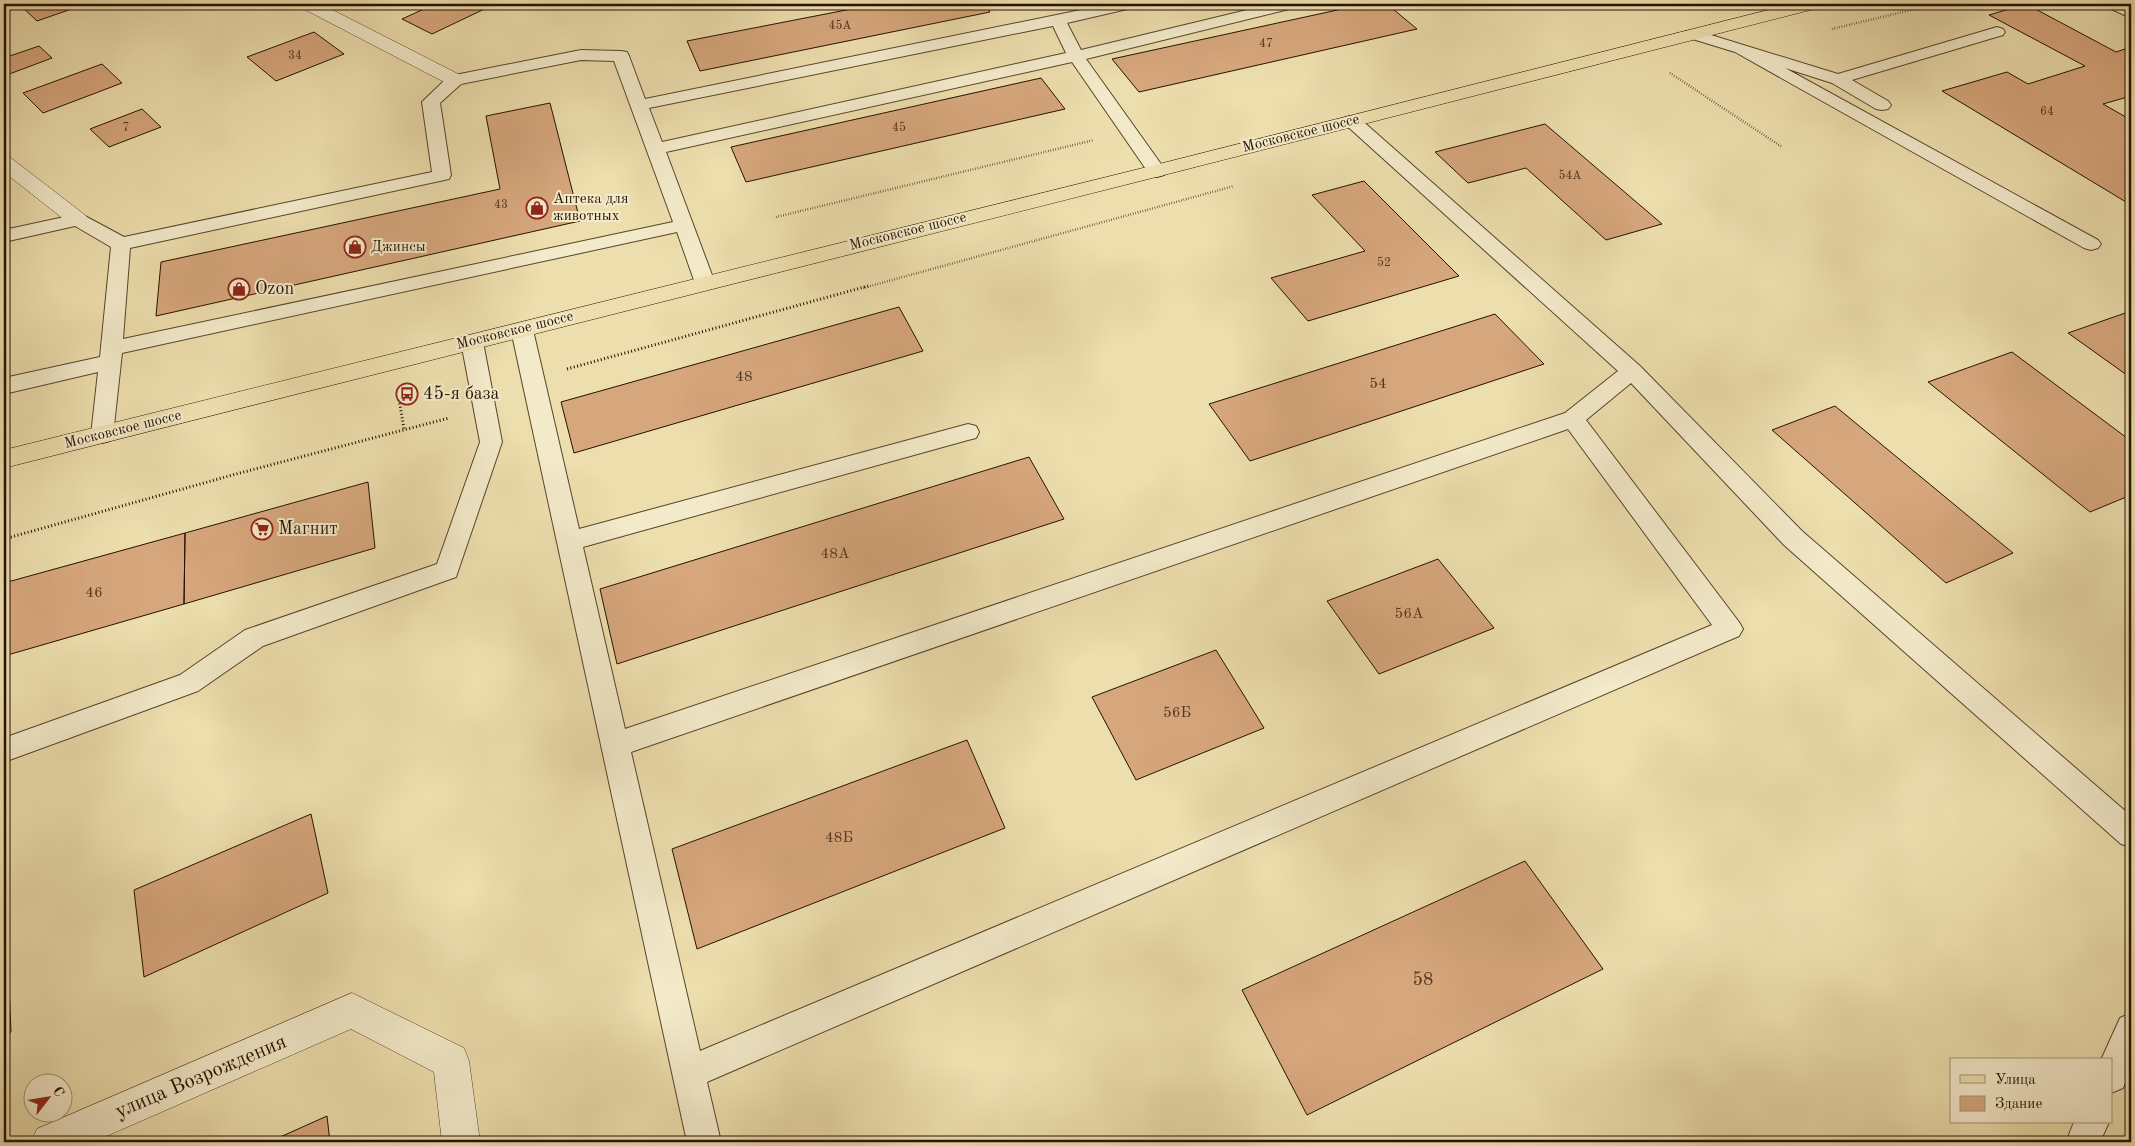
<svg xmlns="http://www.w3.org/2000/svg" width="2135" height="1146" viewBox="0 0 2135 1146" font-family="'Old Standard TT',serif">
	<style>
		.building { fill: #d6a67c; stroke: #251100 }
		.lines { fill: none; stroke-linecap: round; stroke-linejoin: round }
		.lane-casing { stroke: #57442b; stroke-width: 2 }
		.street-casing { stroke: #57442b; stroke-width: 1 }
		.primary-casing { stroke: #251100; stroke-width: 1 }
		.path-far1 { stroke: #251100; stroke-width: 2.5; stroke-dasharray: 0.5 2; stroke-linecap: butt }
		.path { stroke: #251100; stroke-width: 3; stroke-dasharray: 1 2.5; stroke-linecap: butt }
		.lane { fill: #f3eaca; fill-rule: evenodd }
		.street { fill: #f3eaca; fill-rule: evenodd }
		.primary { fill: #eddead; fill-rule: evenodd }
		.labels { text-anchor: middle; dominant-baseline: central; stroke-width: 4; stroke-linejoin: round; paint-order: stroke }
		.far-number-label { font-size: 12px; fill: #51361f }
		.far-street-label { font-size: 15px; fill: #251100; stroke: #f3eaca }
		.far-poi-label { font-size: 15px; fill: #251100; stroke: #f3eaca; text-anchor: start }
		.number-label { font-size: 15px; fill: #51361f }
		.poi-label { font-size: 18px; fill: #251100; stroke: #f3eaca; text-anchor: start }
		.near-number-label { font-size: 18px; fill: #51361f }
		.near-street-label { font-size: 21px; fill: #251100; stroke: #f3eaca }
	</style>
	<rect width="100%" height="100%" fill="#eddead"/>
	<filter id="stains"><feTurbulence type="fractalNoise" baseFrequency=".004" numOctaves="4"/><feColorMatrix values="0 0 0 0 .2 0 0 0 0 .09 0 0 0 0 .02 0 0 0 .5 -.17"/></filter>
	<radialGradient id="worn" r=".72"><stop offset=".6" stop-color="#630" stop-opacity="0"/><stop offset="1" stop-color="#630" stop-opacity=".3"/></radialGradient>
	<path class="building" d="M 19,4 L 86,4 L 37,21 Z
		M 435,4 L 495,4 L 432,34 L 402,19 Z
		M 877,4 L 984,4 L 990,12 L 700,71 L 687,41 Z
		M 1365,4 L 1387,4 L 1417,29 L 1139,92 L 1112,59 Z
		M 2026,4 L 2116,52 L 2128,48 L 2131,50 L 2131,96 L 2103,104 L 2131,120 L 2131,205 L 1942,91 L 2007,72 L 2028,84 L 2085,66 L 1989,15 Z
		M 314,32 L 344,54 L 276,81 L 247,57 Z
		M 39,46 L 52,58 L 4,76 L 4,58 Z
		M 102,64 L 122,83 L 43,113 L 23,93 Z
		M 1041,78 L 1065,109 L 746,182 L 731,147 Z
		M 550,103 L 580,221 L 156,316 L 161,262 L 500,189 L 486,116 Z
		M 142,109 L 161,127 L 109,147 L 90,129 Z
		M 1545,124 L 1662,224 L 1606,240 L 1526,168 L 1468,183 L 1435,152 Z
		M 1364,181 L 1459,276 L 1308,321 L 1271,278 L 1365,251 L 1312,195 Z
		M 899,307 L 923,351 L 574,453 L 561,402 Z
		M 2131,311 L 2131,378 L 2068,333 Z
		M 1495,314 L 1544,364 L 1250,461 L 1209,404 Z
		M 2012,352 L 2131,441 L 2131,495 L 2090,512 L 1928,382 Z
		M 1835,406 L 2013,553 L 1946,583 L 1772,430 Z
		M 1029,457 L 1064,519 L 617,664 L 600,589 Z
		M 368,482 L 375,548 L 184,604 L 185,533 Z
		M 185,533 L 184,604 L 4,656 L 4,583 Z
		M 1438,559 L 1494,628 L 1379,674 L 1327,601 Z
		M 1216,650 L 1264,728 L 1136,780 L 1092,697 Z
		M 967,740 L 1005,828 L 697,949 L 672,849 Z
		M 311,814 L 328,893 L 144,977 L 134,890 Z
		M 1525,861 L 1603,969 L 1307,1115 L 1242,990 Z
		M 7,940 L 11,1032 L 4,1035 L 4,942 Z
		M 327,1116 L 330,1142 L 269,1142 Z"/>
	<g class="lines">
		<g class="lane-casing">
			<path id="lane" d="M 1110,4 L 1138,4 L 1136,7 L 1067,23 L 1081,50 L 1272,4 L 1299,4 L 1297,7 L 1086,59 L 1166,171 L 1164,175 L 1157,177 L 1150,175 L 1072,62 L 666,152 L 715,283 L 712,288 L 705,289 L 698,288 L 695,283 L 677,232 L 122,353 L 113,435 L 110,441 L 102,443 L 94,441 L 91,435 L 98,372 L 4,394 L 4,378 L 100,357 L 111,247 L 75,226 L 4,242 L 4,230 L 78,214 L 85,216 L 124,237 L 432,172 L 422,102 L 449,76 L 455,75 L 581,50 L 621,51 L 627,52 L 629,56 L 645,99 ZM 1053,26 L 1066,53 L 662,142 L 649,108 ZM 581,60 L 614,61 L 673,222 L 123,339 L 130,248 L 449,179 L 451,175 L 440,103 L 461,84 Z
				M 2105,4 L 2125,4 L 2131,7 L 2131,18 L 2107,7 Z
				M 1997,27 L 2003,29 L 2005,32 L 2003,35 L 1852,80 L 1888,101 L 1891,105 L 1888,109 L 1882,110 L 1876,109 L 1832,83 L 1785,68 L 2098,240 L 2101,244 L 2098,248 L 2091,250 L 2084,248 L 1735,52 L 1686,37 L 1684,34 L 1686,31 L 1698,31 L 1838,74 Z
				M 1352,116 L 1358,117 L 1640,366 L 1802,531 L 2131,816 L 2131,847 L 2121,844 L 1784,545 L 1631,383 L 1586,420 L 1739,622 L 1743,629 L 1739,636 L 707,1082 L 721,1142 L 687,1142 L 511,330 L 515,325 L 522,323 L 529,325 L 533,330 L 579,529 L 968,424 L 976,426 L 979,432 L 976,438 L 968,440 L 583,547 L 625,729 L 1565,413 L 1618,371 L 1346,125 L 1343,121 L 1346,117 ZM 1568,429 L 1712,625 L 700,1051 L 631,752 Z
				M 472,335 L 480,337 L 483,342 L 502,442 L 456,577 L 263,646 L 198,691 L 4,762 L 4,738 L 180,675 L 245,630 L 437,564 L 480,442 L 461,342 L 464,337 Z
				M 2131,1013 L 2131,1067 L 2123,1088 L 2111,1093 L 2111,1060 L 2101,1060 L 2120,1018 Z
				M 2074,1122 L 2109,1122 L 2100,1142 L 2066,1142 Z"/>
		</g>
		<g class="street-casing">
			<path id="street" d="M 299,4 L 321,4 L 462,76 L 464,80 L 462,84 L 455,86 L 448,84 L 302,8 Z
				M 4,156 L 11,158 L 85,215 L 89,220 L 85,225 L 78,226 L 71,225 L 4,172 Z
				M 352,993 L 464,1048 L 469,1061 L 480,1142 L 442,1142 L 434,1072 L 351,1029 L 93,1142 L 31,1142 L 37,1129 Z"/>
		</g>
		<g class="primary-casing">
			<path id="primary" d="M 1792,4 L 1821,4 L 1818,8 L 1164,175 L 4,468 L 4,450 L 1151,166 Z"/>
		</g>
		<path class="path-far1" d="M 1832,29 L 1936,4
			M 1670,73 L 1782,147
			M 776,217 L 1094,140
			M 863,288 L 1234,186"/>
		<path class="path" d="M 567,369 L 868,286
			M 398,393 L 404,429
			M 4,539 L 236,474 L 449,418"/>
		<use href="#lane" class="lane"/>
		<use href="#street" class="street"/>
		<use href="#primary" class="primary"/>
	</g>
	<defs>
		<g id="shop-ring" transform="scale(1.125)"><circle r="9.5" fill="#f3eaca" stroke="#8f2418" stroke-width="1.5"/><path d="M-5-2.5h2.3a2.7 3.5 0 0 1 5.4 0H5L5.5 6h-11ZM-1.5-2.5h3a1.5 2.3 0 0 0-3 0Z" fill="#8f2418"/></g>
		<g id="bus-ring" transform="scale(1.125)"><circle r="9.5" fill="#f3eaca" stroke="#8f2418" stroke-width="1.5"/><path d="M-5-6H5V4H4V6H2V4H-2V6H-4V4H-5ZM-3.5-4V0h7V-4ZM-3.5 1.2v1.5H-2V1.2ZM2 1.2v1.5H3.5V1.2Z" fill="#8f2418"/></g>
		<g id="supermarket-ring" transform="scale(1.125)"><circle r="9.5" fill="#f3eaca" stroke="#8f2418" stroke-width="1.5"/><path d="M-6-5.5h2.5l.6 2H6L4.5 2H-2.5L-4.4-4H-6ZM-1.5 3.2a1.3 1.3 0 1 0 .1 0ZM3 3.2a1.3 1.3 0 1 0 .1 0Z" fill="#8f2418"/></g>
	</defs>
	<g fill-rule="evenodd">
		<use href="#shop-ring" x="537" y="208"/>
		<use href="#shop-ring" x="355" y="247"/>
		<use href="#shop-ring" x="239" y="289"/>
		<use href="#bus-ring" x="407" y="394"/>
		<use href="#supermarket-ring" x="262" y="529"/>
	</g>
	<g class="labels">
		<g class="far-number-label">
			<text x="840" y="26">45А</text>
			<text x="1266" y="44">47</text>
			<text x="295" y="56">34</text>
			<text x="2047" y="112">64</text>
			<text x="126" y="128">7</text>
			<text x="899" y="128">45</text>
			<text x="1570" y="176">54А</text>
			<text x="501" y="205">43</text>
			<text x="1384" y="263">52</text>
		</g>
		<g class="far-street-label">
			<text transform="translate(1301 134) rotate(-14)">Московское шоссе</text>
			<text transform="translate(908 232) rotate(-14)">Московское шоссе</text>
			<text transform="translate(515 331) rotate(-14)">Московское шоссе</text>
			<text transform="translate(123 430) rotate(-14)">Московское шоссе</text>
		</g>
		<g class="far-poi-label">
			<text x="553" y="199">Аптека для<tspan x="553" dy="17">животных</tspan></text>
			<text x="371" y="247">Джинсы</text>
		</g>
		<g class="number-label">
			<text x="744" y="377">48</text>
			<text x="1378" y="384">54</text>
			<text x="835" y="554">48А</text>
			<text x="94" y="593">46</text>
			<text x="1409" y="614">56А</text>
			<text x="1177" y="713">56Б</text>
			<text x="839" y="838">48Б</text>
		</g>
		<g class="poi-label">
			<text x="255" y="289">Ozon</text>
			<text x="423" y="394">45-я база</text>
			<text x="278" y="529">Магнит</text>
		</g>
		<g class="near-number-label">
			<text x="1423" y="980">58</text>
		</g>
		<g class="near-street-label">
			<text transform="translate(201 1077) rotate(-23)">улица Возрождения</text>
		</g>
	</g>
	<rect width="2135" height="1146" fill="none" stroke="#eddead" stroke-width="20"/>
	<rect x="5" y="5" width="2125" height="1136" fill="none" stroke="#251100" stroke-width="2.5"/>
	<rect x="10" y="10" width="2115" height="1126" fill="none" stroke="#251100"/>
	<rect x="1950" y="1058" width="162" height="65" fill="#f3eaca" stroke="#a19379"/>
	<rect x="1960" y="1075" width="25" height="8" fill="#eddead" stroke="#a19379"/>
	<text x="1995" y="1084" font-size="15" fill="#251100">Улица</text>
	<rect x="1960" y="1096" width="25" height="15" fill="#d6a67c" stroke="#a19379"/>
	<text x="1995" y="1108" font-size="15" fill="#251100">Здание</text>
	<g transform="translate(48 1098) rotate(59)"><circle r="24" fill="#f3eaca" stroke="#a19379"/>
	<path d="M0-4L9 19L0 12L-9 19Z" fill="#8f2418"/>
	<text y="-8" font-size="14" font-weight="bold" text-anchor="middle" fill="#251100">С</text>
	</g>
	<rect width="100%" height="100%" filter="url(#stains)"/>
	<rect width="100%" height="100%" fill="url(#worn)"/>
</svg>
